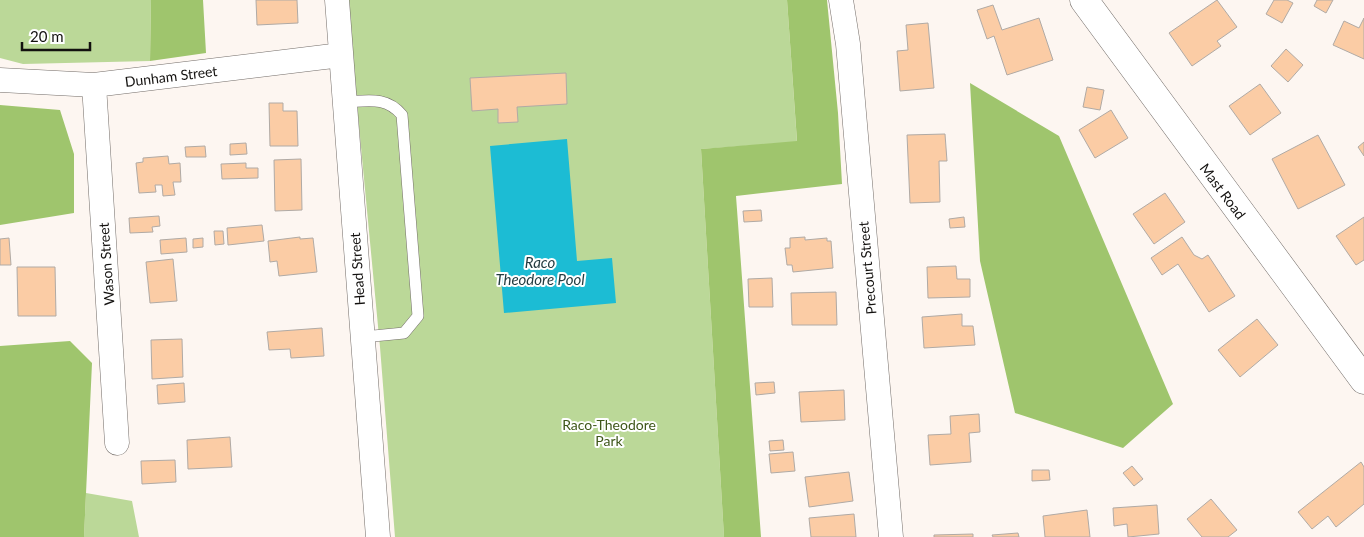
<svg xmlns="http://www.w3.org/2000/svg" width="1364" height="537" viewBox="0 0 1364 537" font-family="Lato,sans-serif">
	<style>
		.green { fill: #bbd898 }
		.forest { fill: #9fc56d }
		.water { fill: #1cbcd4 }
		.building { fill: #fbcca5; stroke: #b0aaa5 }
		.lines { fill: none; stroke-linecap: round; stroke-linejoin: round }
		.lane-casing { stroke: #736d69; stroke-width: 12 }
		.street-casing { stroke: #736d69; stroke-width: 25 }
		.secondary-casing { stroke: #736d69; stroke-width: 29 }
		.lane { stroke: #fff; stroke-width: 11 }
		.street { stroke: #fff; stroke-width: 24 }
		.secondary { stroke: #fff; stroke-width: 28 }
		.labels { text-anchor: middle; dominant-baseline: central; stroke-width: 4; stroke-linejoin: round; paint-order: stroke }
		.street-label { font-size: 14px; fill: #13110f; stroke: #fff }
		.park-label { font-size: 14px; fill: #3e5619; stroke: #fff }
		.water-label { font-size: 15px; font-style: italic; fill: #243c41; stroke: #fff }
	</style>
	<rect width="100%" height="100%" fill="#fdf6f1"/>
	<path class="green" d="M 0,0 L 151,0 L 150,61 L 23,64 L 0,58 Z
		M 347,0 L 787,0 L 797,142 L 701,149 L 724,537 L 395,537 L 380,347 Z
		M 86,493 L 132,501 L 139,537 L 84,537 Z"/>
	<path class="forest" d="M 151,0 L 203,0 L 206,53 L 150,61 Z
		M 787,0 L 827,0 L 838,113 L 842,184 L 736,196 L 761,537 L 724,537 L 701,149 L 797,141 Z
		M 970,83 L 1059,136 L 1173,404 L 1123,448 L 1015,413 L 980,261 Z
		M 0,105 L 60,110 L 74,154 L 74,213 L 0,225 Z
		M 70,341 L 92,363 L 84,537 L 0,537 L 0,346 Z"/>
	<path class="water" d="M 567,139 L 577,261 L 612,258 L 616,303 L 504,313 L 490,146 Z"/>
	<path class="building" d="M 256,0 L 297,0 L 298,23 L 257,25 Z
		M 1217,0 L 1237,27 L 1217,41 L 1221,46 L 1192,66 L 1169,33 Z
		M 1274,0 L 1287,0 L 1293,3 L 1282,23 L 1266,14 Z
		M 1317,0 L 1333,0 L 1326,13 L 1314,6 Z
		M 993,5 L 1002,30 L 1039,18 L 1053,60 L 1007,75 L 994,36 L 987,39 L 977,10 Z
		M 1364,18 L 1364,59 L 1333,45 L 1344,21 L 1359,28 Z
		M 928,23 L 934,88 L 900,91 L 897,51 L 908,50 L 906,25 Z
		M 1286,49 L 1303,65 L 1288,82 L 1271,66 Z
		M 566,73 L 567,104 L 517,107 L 518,122 L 498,123 L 498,109 L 472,111 L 470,78 Z
		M 1260,84 L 1281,113 L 1250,135 L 1229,106 Z
		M 1087,87 L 1104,90 L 1100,110 L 1083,107 Z
		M 269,103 L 283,103 L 283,111 L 297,111 L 298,146 L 270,146 Z
		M 1111,110 L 1128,138 L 1095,158 L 1079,130 Z
		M 945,134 L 947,161 L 939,161 L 940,202 L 910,203 L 907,135 Z
		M 1318,135 L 1345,185 L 1298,209 L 1272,159 Z
		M 1364,142 L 1364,156 L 1358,147 Z
		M 246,143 L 247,154 L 230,155 L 230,144 Z
		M 205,146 L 206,157 L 186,157 L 185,147 Z
		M 168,156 L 169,164 L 180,163 L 181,182 L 173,182 L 175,195 L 163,196 L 162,185 L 155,185 L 156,192 L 139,193 L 136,163 L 143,162 L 143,158 Z
		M 301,159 L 302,210 L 275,211 L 274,160 Z
		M 246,163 L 246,168 L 258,168 L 258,178 L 222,179 L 221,164 Z
		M 1165,193 L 1185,222 L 1154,244 L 1133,214 Z
		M 761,210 L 762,221 L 744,222 L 743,211 Z
		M 159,216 L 160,226 L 152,227 L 153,232 L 130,233 L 129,218 Z
		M 964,217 L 965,227 L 950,228 L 949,219 Z
		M 1364,217 L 1364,260 L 1356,265 L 1336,236 Z
		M 262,225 L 264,241 L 228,245 L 227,228 Z
		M 214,231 L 223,231 L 224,244 L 215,245 Z
		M 300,237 L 300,239 L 313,238 L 317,272 L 279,276 L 277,261 L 270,262 L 268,241 Z
		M 805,237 L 805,240 L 827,238 L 827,241 L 831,241 L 833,268 L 793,272 L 792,265 L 787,265 L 785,248 L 790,248 L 790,238 Z
		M 1182,237 L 1194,255 L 1202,259 L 1208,255 L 1235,296 L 1209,312 L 1178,264 L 1162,275 L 1151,258 Z
		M 9,238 L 11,265 L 0,265 L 0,239 Z
		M 186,238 L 187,252 L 161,254 L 160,240 Z
		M 203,238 L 203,247 L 193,248 L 193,239 Z
		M 173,259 L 177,301 L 150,303 L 146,262 Z
		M 956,266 L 957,279 L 970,279 L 970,297 L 928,298 L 927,267 Z
		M 17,267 L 55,267 L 56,316 L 18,316 Z
		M 772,278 L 773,307 L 749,307 L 748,279 Z
		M 836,292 L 837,325 L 792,325 L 791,293 Z
		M 962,314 L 962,326 L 973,326 L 975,345 L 924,348 L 922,317 Z
		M 1257,319 L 1278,345 L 1240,377 L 1218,350 Z
		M 322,328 L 324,356 L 291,358 L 290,349 L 269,350 L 267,332 Z
		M 182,339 L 183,377 L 152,379 L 151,340 Z
		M 774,382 L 775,393 L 756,395 L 755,383 Z
		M 184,383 L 185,402 L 158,404 L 157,385 Z
		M 844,390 L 845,420 L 801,422 L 799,392 Z
		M 979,414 L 980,432 L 969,433 L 971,462 L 930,465 L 928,435 L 951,434 L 950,416 Z
		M 230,437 L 232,467 L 188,469 L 187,440 Z
		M 783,440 L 784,450 L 770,451 L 769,441 Z
		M 793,452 L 795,471 L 771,473 L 769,454 Z
		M 175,460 L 176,482 L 142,484 L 141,461 Z
		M 1361,462 L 1364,467 L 1364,504 L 1336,527 L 1328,516 L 1312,529 L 1298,512 Z
		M 1132,466 L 1143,479 L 1134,486 L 1123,473 Z
		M 1032,470 L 1049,470 L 1050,480 L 1032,481 Z
		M 849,472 L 853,501 L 809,507 L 805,477 Z
		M 1211,499 L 1237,530 L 1228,537 L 1202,537 L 1187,519 Z
		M 1157,505 L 1159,534 L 1128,537 L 1127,524 L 1114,526 L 1113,508 Z
		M 1087,510 L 1090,537 L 1045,537 L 1043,516 Z
		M 854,514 L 856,537 L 811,537 L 809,518 Z
		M 1018,533 L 1019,537 L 993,537 L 992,535 Z
		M 973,534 L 973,537 L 934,537 L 934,535 Z"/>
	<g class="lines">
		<g class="lane-casing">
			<path id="lane" d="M 345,102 C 368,101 386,96 402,115 L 418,316 L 404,333 L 363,337"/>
		</g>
		<g class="street-casing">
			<path id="street" d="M 337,0 L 378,537
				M 841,0 L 848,44 L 891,537
				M 0,80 L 94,85 L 341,55
				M 94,85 L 117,443"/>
		</g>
		<g class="secondary-casing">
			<path id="secondary" d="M 1084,0 L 1364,380"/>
		</g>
		<use href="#lane" class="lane"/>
		<use href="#street" class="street"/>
		<use href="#secondary" class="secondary"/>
	</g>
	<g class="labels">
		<g class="street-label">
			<text transform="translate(171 76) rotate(-7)">Dunham Street</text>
			<text transform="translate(1223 191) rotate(53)">Mast Road</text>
			<text transform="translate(106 264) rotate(-94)">Wason Street</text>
			<text transform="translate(867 268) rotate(-95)">Precourt Street</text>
			<text transform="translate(357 269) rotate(-94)">Head Street</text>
		</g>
		<g class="park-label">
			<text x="609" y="424">Raco-Theodore<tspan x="609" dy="16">Park</tspan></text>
		</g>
		<g class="water-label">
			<text x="540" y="262">Raco<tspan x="540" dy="17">Theodore Pool</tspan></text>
		</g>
	</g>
	<path d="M22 42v8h68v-8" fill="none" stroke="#13110f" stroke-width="2.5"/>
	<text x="30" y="42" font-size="15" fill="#13110f" stroke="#ffffff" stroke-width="4" paint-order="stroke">20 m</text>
</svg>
